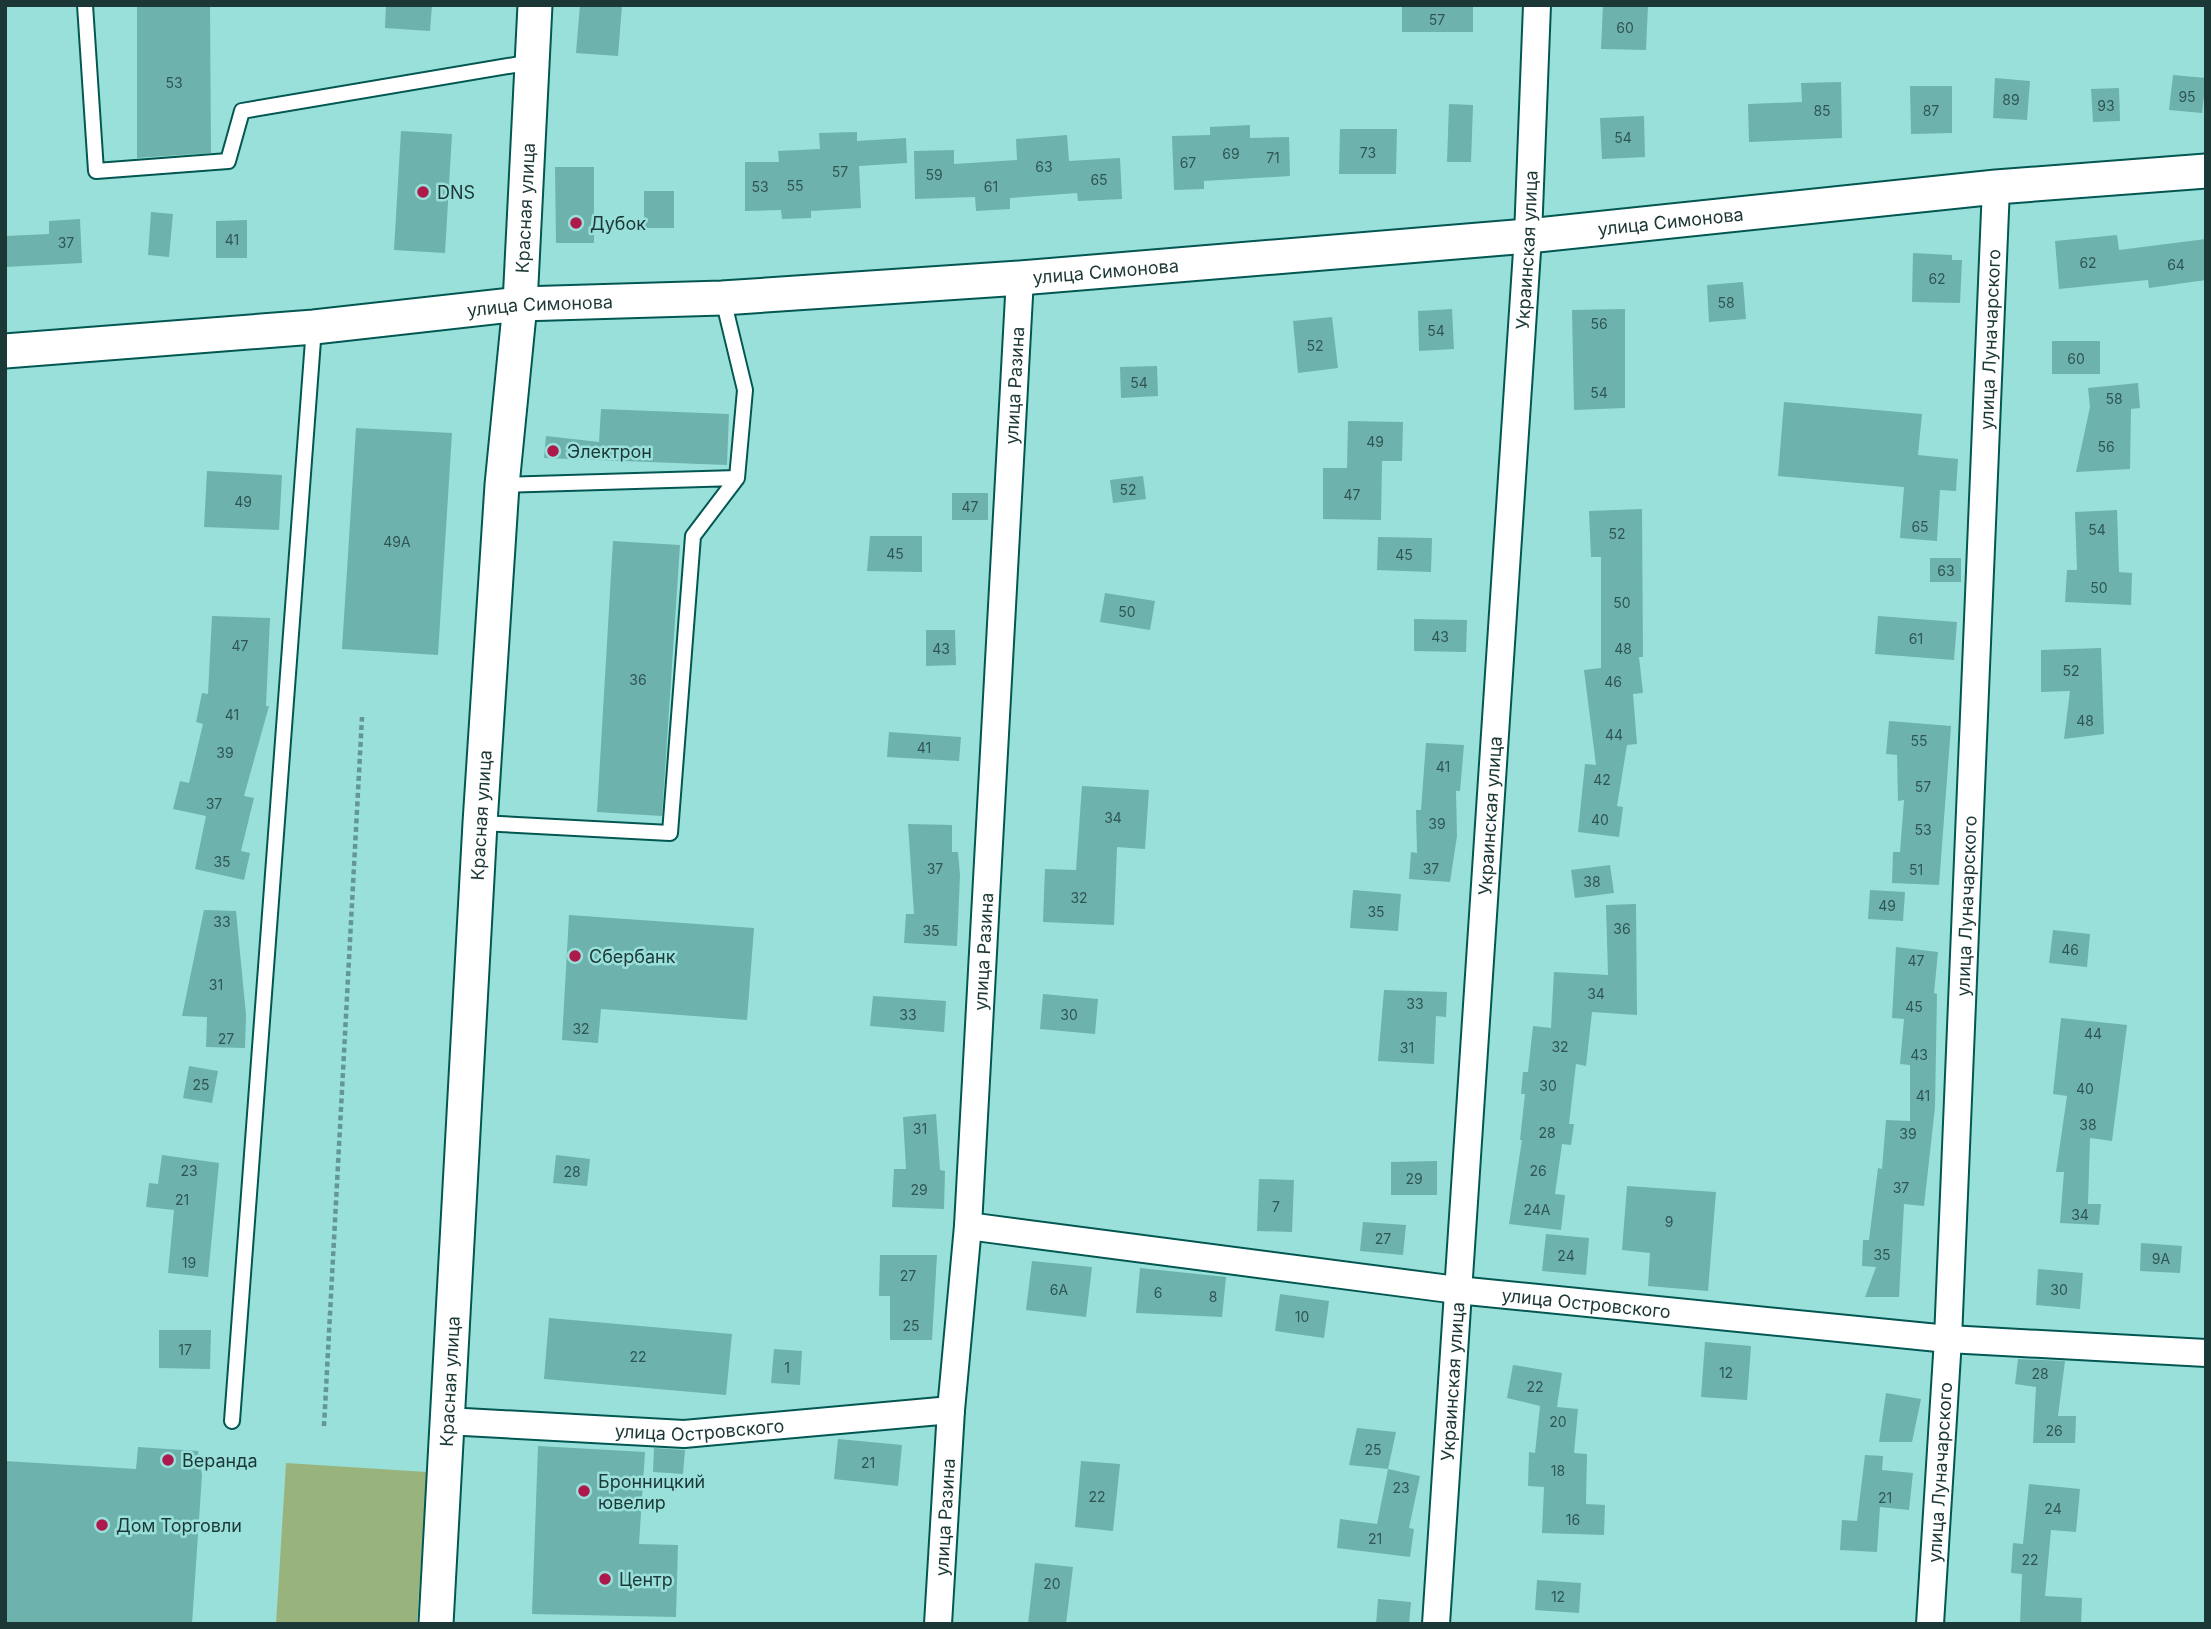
<svg xmlns="http://www.w3.org/2000/svg" width="2211" height="1629" viewBox="0 0 2211 1629" font-family="Inter,sans-serif">
	<style>
		.green { fill: #99b37c }
		.building { fill: #6db2ac }
		.lines { fill: none; stroke-linecap: round; stroke-linejoin: round }
		.service-casing { stroke: #035752; stroke-width: 18 }
		.minor-casing { stroke: #035752; stroke-width: 30 }
		.tertiary-casing { stroke: #035752; stroke-width: 37 }
		.path { stroke: #649793; stroke-width: 4.5; stroke-dasharray: 5 3.5; stroke-linecap: butt }
		.service { stroke: #fff; stroke-width: 14 }
		.minor { stroke: #fff; stroke-width: 26 }
		.tertiary { stroke: #fff; stroke-width: 33 }
		.poi-dot { fill: #ac194a; stroke: #9ae0da; stroke-width: 2.5 }
		.labels { text-anchor: middle; dominant-baseline: central; stroke-width: 5; stroke-linejoin: round; paint-order: stroke }
		.number-label { font-size: 14px; fill: #305654 }
		.poi-label { font-size: 18px; fill: #1c3836; stroke: #9ae0da; text-anchor: start }
		.street-label { font-size: 18px; fill: #1c3836; stroke: #9ae0da }
	</style>
	<rect width="100%" height="100%" fill="#9ae0da"/>
	<path class="green" d="M 286,1463 L 427,1472 L 417,1624 L 276,1624 Z"/>
	<path class="building" d="M 137,5 L 210,5 L 211,153 L 137,158 Z
		M 386,5 L 432,5 L 430,31 L 385,28 Z
		M 580,5 L 622,5 L 618,56 L 576,53 Z
		M 1603,5 L 1648,5 L 1646,50 L 1601,49 Z
		M 1402,7 L 1473,7 L 1473,32 L 1402,32 Z
		M 2173,75 L 2206,78 L 2202,113 L 2169,110 Z
		M 1995,78 L 2030,81 L 2027,120 L 1993,118 Z
		M 1841,82 L 1842,138 L 1749,142 L 1748,104 L 1802,102 L 1801,83 Z
		M 1910,86 L 1952,86 L 1952,133 L 1911,134 Z
		M 2119,88 L 2120,121 L 2093,122 L 2091,89 Z
		M 1449,104 L 1473,105 L 1471,162 L 1447,162 Z
		M 1644,116 L 1645,157 L 1602,159 L 1600,118 Z
		M 1250,125 L 1250,138 L 1289,137 L 1290,176 L 1204,181 L 1204,189 L 1174,190 L 1172,136 L 1210,135 L 1210,127 Z
		M 1340,129 L 1397,129 L 1396,174 L 1339,174 Z
		M 401,131 L 452,134 L 445,253 L 394,250 Z
		M 857,132 L 857,141 L 906,138 L 907,163 L 859,166 L 861,208 L 811,211 L 811,218 L 782,219 L 781,210 L 745,211 L 745,162 L 779,162 L 778,151 L 820,149 L 819,133 Z
		M 1067,135 L 1069,161 L 1120,158 L 1122,199 L 1078,201 L 1077,193 L 1010,198 L 1010,209 L 976,211 L 975,197 L 915,199 L 914,151 L 954,150 L 954,164 L 1017,160 L 1016,139 Z
		M 555,167 L 594,167 L 594,243 L 556,243 Z
		M 644,191 L 674,191 L 674,228 L 644,228 Z
		M 151,212 L 173,214 L 169,257 L 148,255 Z
		M 80,219 L 82,263 L 5,267 L 5,236 L 49,234 L 49,221 Z
		M 247,220 L 247,258 L 216,258 L 216,221 Z
		M 2117,235 L 2119,250 L 2206,239 L 2206,280 L 2149,288 L 2148,280 L 2059,289 L 2055,241 Z
		M 1913,253 L 1952,255 L 1952,260 L 1962,260 L 1960,303 L 1912,302 Z
		M 1743,282 L 1746,319 L 1709,322 L 1707,285 Z
		M 1452,309 L 1454,349 L 1419,351 L 1418,311 Z
		M 1625,309 L 1625,408 L 1574,410 L 1572,310 Z
		M 1332,317 L 1338,368 L 1298,373 L 1293,321 Z
		M 2052,341 L 2100,341 L 2100,374 L 2052,374 Z
		M 1157,366 L 1158,396 L 1121,398 L 1120,367 Z
		M 2138,383 L 2140,408 L 2131,409 L 2130,469 L 2076,472 L 2090,407 L 2088,388 Z
		M 1784,402 L 1922,414 L 1918,455 L 1958,459 L 1956,491 L 1940,490 L 1937,541 L 1900,538 L 1904,487 L 1778,476 Z
		M 601,409 L 729,414 L 727,465 L 544,458 L 546,436 L 599,442 Z
		M 1348,421 L 1403,422 L 1402,461 L 1382,461 L 1381,520 L 1323,519 L 1323,468 L 1347,468 Z
		M 356,428 L 452,433 L 438,655 L 342,649 Z
		M 207,471 L 282,475 L 279,530 L 204,527 Z
		M 1143,476 L 1146,499 L 1113,503 L 1110,480 Z
		M 952,493 L 988,493 L 988,520 L 952,520 Z
		M 1642,509 L 1643,657 L 1639,657 L 1643,693 L 1633,694 L 1637,744 L 1627,745 L 1617,806 L 1623,807 L 1619,837 L 1578,832 L 1585,764 L 1596,765 L 1584,670 L 1601,668 L 1601,557 L 1591,557 L 1589,511 Z
		M 2117,510 L 2119,572 L 2132,573 L 2131,605 L 2065,602 L 2067,570 L 2077,570 L 2075,512 Z
		M 870,536 L 922,536 L 922,572 L 867,571 Z
		M 1378,537 L 1432,538 L 1431,572 L 1377,570 Z
		M 613,541 L 680,545 L 662,816 L 597,812 Z
		M 1930,558 L 1961,558 L 1961,582 L 1930,582 Z
		M 1105,593 L 1155,601 L 1150,630 L 1100,622 Z
		M 212,616 L 270,618 L 266,706 L 269,706 L 244,796 L 254,798 L 241,851 L 250,853 L 244,880 L 195,869 L 206,816 L 173,809 L 180,781 L 189,783 L 203,724 L 196,722 L 202,693 L 208,694 Z
		M 1878,616 L 1957,622 L 1954,660 L 1875,654 Z
		M 1414,619 L 1467,620 L 1466,652 L 1414,651 Z
		M 926,630 L 955,630 L 956,665 L 926,666 Z
		M 2101,648 L 2104,734 L 2064,739 L 2070,691 L 2041,692 L 2041,650 Z
		M 1889,721 L 1951,726 L 1939,885 L 1892,883 L 1893,852 L 1900,852 L 1904,800 L 1898,801 L 1897,755 L 1886,754 Z
		M 889,732 L 961,737 L 959,761 L 887,757 Z
		M 1426,743 L 1464,745 L 1460,791 L 1456,791 L 1457,836 L 1450,882 L 1409,879 L 1411,852 L 1417,853 L 1416,810 L 1421,810 Z
		M 1082,786 L 1149,790 L 1145,849 L 1117,847 L 1114,925 L 1043,922 L 1045,869 L 1076,870 Z
		M 908,824 L 952,825 L 952,852 L 958,852 L 960,875 L 957,946 L 904,943 L 906,914 L 914,914 Z
		M 1610,865 L 1614,893 L 1575,898 L 1571,870 Z
		M 1353,890 L 1401,894 L 1398,931 L 1350,928 Z
		M 1870,890 L 1905,892 L 1903,921 L 1868,919 Z
		M 1636,904 L 1637,1015 L 1592,1012 L 1586,1066 L 1576,1064 L 1569,1124 L 1574,1124 L 1571,1145 L 1562,1144 L 1555,1194 L 1565,1195 L 1561,1230 L 1509,1224 L 1522,1140 L 1520,1140 L 1525,1094 L 1521,1094 L 1523,1072 L 1528,1072 L 1533,1026 L 1551,1028 L 1554,972 L 1608,975 L 1606,905 Z
		M 204,910 L 236,911 L 246,1015 L 245,1048 L 206,1047 L 207,1017 L 182,1016 Z
		M 569,915 L 754,928 L 747,1020 L 601,1009 L 598,1043 L 562,1040 Z
		M 2053,930 L 2090,934 L 2087,967 L 2049,963 Z
		M 1896,947 L 1938,952 L 1934,993 L 1937,994 L 1935,1107 L 1924,1206 L 1904,1204 L 1899,1297 L 1865,1297 L 1876,1267 L 1862,1266 L 1863,1240 L 1869,1240 L 1878,1168 L 1882,1169 L 1886,1120 L 1910,1121 L 1910,1065 L 1900,1064 L 1904,1019 L 1892,1018 Z
		M 1384,990 L 1447,992 L 1446,1017 L 1436,1016 L 1434,1064 L 1378,1061 Z
		M 1043,994 L 1098,999 L 1095,1034 L 1040,1029 Z
		M 873,996 L 946,1001 L 944,1032 L 870,1026 Z
		M 2061,1018 L 2127,1025 L 2112,1141 L 2090,1138 L 2088,1204 L 2101,1204 L 2099,1225 L 2060,1223 L 2064,1172 L 2056,1172 L 2067,1096 L 2053,1094 Z
		M 189,1066 L 218,1071 L 212,1103 L 183,1098 Z
		M 936,1114 L 940,1170 L 945,1171 L 944,1209 L 892,1207 L 894,1169 L 906,1169 L 903,1117 Z
		M 162,1155 L 219,1163 L 208,1277 L 168,1273 L 174,1210 L 146,1207 L 149,1183 L 158,1184 Z
		M 556,1155 L 590,1159 L 587,1186 L 553,1183 Z
		M 1437,1161 L 1437,1195 L 1391,1195 L 1391,1162 Z
		M 1259,1179 L 1294,1180 L 1292,1232 L 1257,1231 Z
		M 1627,1186 L 1716,1192 L 1708,1291 L 1648,1286 L 1650,1253 L 1622,1250 Z
		M 1363,1222 L 1406,1225 L 1403,1255 L 1360,1251 Z
		M 1546,1234 L 1589,1238 L 1586,1275 L 1542,1271 Z
		M 2141,1243 L 2182,1246 L 2180,1273 L 2140,1271 Z
		M 880,1255 L 937,1255 L 932,1340 L 890,1340 L 890,1296 L 879,1296 Z
		M 1032,1261 L 1092,1267 L 1086,1317 L 1026,1310 Z
		M 1140,1268 L 1226,1277 L 1222,1317 L 1136,1313 Z
		M 2038,1269 L 2083,1273 L 2080,1309 L 2036,1305 Z
		M 1280,1294 L 1329,1301 L 1324,1338 L 1275,1331 Z
		M 549,1318 L 732,1334 L 726,1395 L 544,1379 Z
		M 159,1330 L 211,1330 L 210,1369 L 159,1368 Z
		M 1705,1342 L 1751,1346 L 1747,1400 L 1701,1397 Z
		M 774,1349 L 802,1351 L 800,1385 L 771,1383 Z
		M 2018,1359 L 2065,1361 L 2058,1416 L 2076,1416 L 2075,1443 L 2033,1443 L 2036,1387 L 2015,1384 Z
		M 1513,1365 L 1562,1373 L 1557,1407 L 1578,1409 L 1574,1453 L 1587,1454 L 1586,1504 L 1605,1505 L 1604,1535 L 1542,1533 L 1544,1487 L 1528,1486 L 1529,1452 L 1535,1453 L 1540,1406 L 1507,1398 Z
		M 1886,1393 L 1921,1399 L 1912,1442 L 1879,1442 Z
		M 1357,1428 L 1396,1432 L 1388,1469 L 1349,1465 Z
		M 838,1439 L 902,1445 L 898,1486 L 834,1479 Z
		M 538,1446 L 645,1452 L 639,1544 L 678,1545 L 676,1617 L 532,1614 Z
		M 138,1447 L 198,1451 L 202,1475 L 192,1624 L 5,1624 L 5,1461 L 136,1469 Z
		M 654,1448 L 685,1450 L 683,1474 L 653,1472 Z
		M 1865,1455 L 1883,1456 L 1882,1470 L 1913,1473 L 1909,1510 L 1880,1507 L 1877,1552 L 1840,1550 L 1842,1520 L 1857,1521 Z
		M 1081,1461 L 1120,1464 L 1113,1531 L 1075,1527 Z
		M 1388,1469 L 1420,1476 L 1409,1528 L 1414,1529 L 1410,1557 L 1337,1548 L 1340,1519 L 1377,1524 Z
		M 2029,1484 L 2080,1489 L 2076,1532 L 2051,1530 L 2045,1596 L 2082,1598 L 2081,1624 L 2020,1624 L 2022,1574 L 2011,1573 L 2013,1543 L 2023,1544 Z
		M 1035,1563 L 1073,1567 L 1066,1624 L 1028,1624 Z
		M 1537,1580 L 1581,1583 L 1579,1613 L 1535,1610 Z
		M 1378,1599 L 1411,1602 L 1409,1624 L 1376,1624 Z"/>
	<g class="lines">
		<g class="service-casing">
			<path id="service" d="M 85,5 L 96,171 L 228,161 L 242,111 L 532,62
				M 502,485 L 737,478
				M 480,823 L 670,833 L 693,536 L 737,478 L 745,390 L 723,299
				M 232,1421 L 314,327"/>
		</g>
		<g class="minor-casing">
			<g id="minor">
				<path id="s1" d="M 968,1226 L 1457,1290 L 1948,1339 L 2206,1353"/>
				<path id="s2" d="M 446,1421 L 684,1434 L 951,1410"/>
				<path id="s3" d="M 938,1624 L 951,1410 L 968,1226 L 1020,278"/>
				<path id="s4" d="M 1436,1624 L 1528,236 L 1537,5"/>
				<path id="s5" d="M 1930,1624 L 1948,1339 L 1996,187"/>
			</g>
		</g>
		<g class="tertiary-casing">
			<g id="tertiary">
				<path id="s6" d="M 5,351 L 314,327 L 520,304 L 722,298 L 1020,278 L 1528,236 L 1996,187 L 2206,171"/>
				<path id="s7" d="M 436,1624 L 480,823 L 502,485 L 520,304 L 535,5"/>
			</g>
		</g>
		<path class="path" d="M 324,1426 L 362,717"/>
		<use href="#service" class="service"/>
		<use href="#minor" class="minor"/>
		<use href="#tertiary" class="tertiary"/>
	</g>
	<g class="poi-dot">
		<circle cx="423" cy="192" r="7"/>
		<circle cx="576" cy="223" r="7"/>
		<circle cx="553" cy="451" r="7"/>
		<circle cx="575" cy="956" r="7"/>
		<circle cx="168" cy="1460" r="7"/>
		<circle cx="584" cy="1491" r="7"/>
		<circle cx="102" cy="1525" r="7"/>
		<circle cx="605" cy="1579" r="7"/>
	</g>
	<g class="labels">
		<g class="number-label">
			<text x="1437" y="19">57</text>
			<text x="1625" y="27">60</text>
			<text x="174" y="82">53</text>
			<text x="2187" y="96">95</text>
			<text x="2011" y="99">89</text>
			<text x="2106" y="105">93</text>
			<text x="1822" y="110">85</text>
			<text x="1931" y="110">87</text>
			<text x="1623" y="137">54</text>
			<text x="1368" y="152">73</text>
			<text x="1231" y="153">69</text>
			<text x="1273" y="157">71</text>
			<text x="1188" y="162">67</text>
			<text x="1044" y="166">63</text>
			<text x="840" y="171">57</text>
			<text x="934" y="174">59</text>
			<text x="1099" y="179">65</text>
			<text x="795" y="185">55</text>
			<text x="760" y="186">53</text>
			<text x="991" y="186">61</text>
			<text x="232" y="239">41</text>
			<text x="66" y="242">37</text>
			<text x="2088" y="262">62</text>
			<text x="2176" y="264">64</text>
			<text x="1937" y="278">62</text>
			<text x="1726" y="302">58</text>
			<text x="1599" y="323">56</text>
			<text x="1436" y="330">54</text>
			<text x="1315" y="345">52</text>
			<text x="2076" y="358">60</text>
			<text x="1139" y="382">54</text>
			<text x="1599" y="392">54</text>
			<text x="2114" y="398">58</text>
			<text x="1375" y="441">49</text>
			<text x="2106" y="446">56</text>
			<text x="1128" y="489">52</text>
			<text x="1352" y="494">47</text>
			<text x="243" y="501">49</text>
			<text x="970" y="506">47</text>
			<text x="1920" y="526">65</text>
			<text x="2097" y="529">54</text>
			<text x="1617" y="533">52</text>
			<text x="397" y="541">49А</text>
			<text x="895" y="553">45</text>
			<text x="1404" y="554">45</text>
			<text x="1946" y="570">63</text>
			<text x="2099" y="587">50</text>
			<text x="1622" y="602">50</text>
			<text x="1127" y="611">50</text>
			<text x="1440" y="636">43</text>
			<text x="1916" y="638">61</text>
			<text x="240" y="645">47</text>
			<text x="941" y="648">43</text>
			<text x="1623" y="648">48</text>
			<text x="2071" y="670">52</text>
			<text x="638" y="679">36</text>
			<text x="1613" y="681">46</text>
			<text x="232" y="714">41</text>
			<text x="2085" y="720">48</text>
			<text x="1614" y="734">44</text>
			<text x="1919" y="740">55</text>
			<text x="924" y="747">41</text>
			<text x="225" y="752">39</text>
			<text x="1443" y="766">41</text>
			<text x="1602" y="779">42</text>
			<text x="1923" y="786">57</text>
			<text x="214" y="803">37</text>
			<text x="1113" y="817">34</text>
			<text x="1600" y="819">40</text>
			<text x="1437" y="823">39</text>
			<text x="1923" y="829">53</text>
			<text x="222" y="861">35</text>
			<text x="935" y="868">37</text>
			<text x="1431" y="868">37</text>
			<text x="1916" y="869">51</text>
			<text x="1592" y="881">38</text>
			<text x="1079" y="897">32</text>
			<text x="1887" y="905">49</text>
			<text x="1376" y="911">35</text>
			<text x="222" y="921">33</text>
			<text x="1622" y="928">36</text>
			<text x="931" y="930">35</text>
			<text x="2070" y="949">46</text>
			<text x="1916" y="960">47</text>
			<text x="216" y="984">31</text>
			<text x="1596" y="993">34</text>
			<text x="1415" y="1003">33</text>
			<text x="1914" y="1006">45</text>
			<text x="908" y="1014">33</text>
			<text x="1069" y="1014">30</text>
			<text x="581" y="1028">32</text>
			<text x="2093" y="1033">44</text>
			<text x="226" y="1038">27</text>
			<text x="1560" y="1046">32</text>
			<text x="1407" y="1047">31</text>
			<text x="1919" y="1054">43</text>
			<text x="201" y="1084">25</text>
			<text x="1548" y="1085">30</text>
			<text x="2085" y="1088">40</text>
			<text x="1923" y="1095">41</text>
			<text x="2088" y="1124">38</text>
			<text x="920" y="1128">31</text>
			<text x="1547" y="1132">28</text>
			<text x="1908" y="1133">39</text>
			<text x="189" y="1170">23</text>
			<text x="1538" y="1170">26</text>
			<text x="572" y="1171">28</text>
			<text x="1414" y="1178">29</text>
			<text x="1901" y="1187">37</text>
			<text x="919" y="1189">29</text>
			<text x="182" y="1199">21</text>
			<text x="1276" y="1206">7</text>
			<text x="1537" y="1209">24А</text>
			<text x="2080" y="1214">34</text>
			<text x="1669" y="1221">9</text>
			<text x="1383" y="1238">27</text>
			<text x="1882" y="1254">35</text>
			<text x="1566" y="1255">24</text>
			<text x="2161" y="1258">9А</text>
			<text x="189" y="1262">19</text>
			<text x="908" y="1275">27</text>
			<text x="1059" y="1289">6А</text>
			<text x="2059" y="1289">30</text>
			<text x="1158" y="1292">6</text>
			<text x="1213" y="1296">8</text>
			<text x="1302" y="1316">10</text>
			<text x="911" y="1325">25</text>
			<text x="185" y="1349">17</text>
			<text x="638" y="1356">22</text>
			<text x="787" y="1367">1</text>
			<text x="1726" y="1372">12</text>
			<text x="2040" y="1373">28</text>
			<text x="1535" y="1386">22</text>
			<text x="1558" y="1421">20</text>
			<text x="2054" y="1430">26</text>
			<text x="1373" y="1449">25</text>
			<text x="868" y="1462">21</text>
			<text x="1558" y="1470">18</text>
			<text x="1401" y="1487">23</text>
			<text x="1097" y="1496">22</text>
			<text x="1885" y="1497">21</text>
			<text x="2053" y="1508">24</text>
			<text x="1573" y="1519">16</text>
			<text x="1375" y="1538">21</text>
			<text x="2030" y="1559">22</text>
			<text x="1052" y="1583">20</text>
			<text x="1558" y="1596">12</text>
		</g>
		<g class="poi-label">
			<text x="437" y="192">DNS</text>
			<text x="590" y="223">Дубок</text>
			<text x="567" y="451">Электрон</text>
			<text x="589" y="956">Сбербанк</text>
			<text x="182" y="1460">Веранда</text>
			<text x="598" y="1481">Бронницкий<tspan x="598" dy="21">ювелир</tspan></text>
			<text x="116" y="1525">Дом Торговли</text>
			<text x="619" y="1579">Центр</text>
		</g>
		<g class="street-label">
			<text stroke="none"><textPath href="#s7" startOffset="1419">Красная улица</textPath></text>
			<text stroke="none"><textPath href="#s6" startOffset="1671">улица Симонова</textPath></text>
			<text stroke="none"><textPath href="#s4" startOffset="1377">Украинская улица</textPath></text>
			<text stroke="none"><textPath href="#s6" startOffset="1104">улица Симонова</textPath></text>
			<text stroke="none"><textPath href="#s6" startOffset="537">улица Симонова</textPath></text>
			<text stroke="none"><textPath href="#s5" startOffset="1286">улица Луначарского</textPath></text>
			<text stroke="none"><textPath href="#s3" startOffset="1241">улица Разина</textPath></text>
			<text stroke="none"><textPath href="#s7" startOffset="810">Красная улица</textPath></text>
			<text stroke="none"><textPath href="#s4" startOffset="810">Украинская улица</textPath></text>
			<text stroke="none"><textPath href="#s5" startOffset="719">улица Луначарского</textPath></text>
			<text stroke="none"><textPath href="#s3" startOffset="674">улица Разина</textPath></text>
			<text stroke="none"><textPath href="#s1" startOffset="623">улица Островского</textPath></text>
			<text stroke="none"><textPath href="#s7" startOffset="243">Красная улица</textPath></text>
			<text stroke="none"><textPath href="#s4" startOffset="243">Украинская улица</textPath></text>
			<text stroke="none"><textPath href="#s2" startOffset="254">улица Островского</textPath></text>
			<text stroke="none"><textPath href="#s5" startOffset="152">улица Луначарского</textPath></text>
			<text stroke="none"><textPath href="#s3" startOffset="107">улица Разина</textPath></text>
		</g>
	</g>
	<rect width="2211" height="1629" fill="none" stroke="#1c3836" stroke-width="14"/>
</svg>
